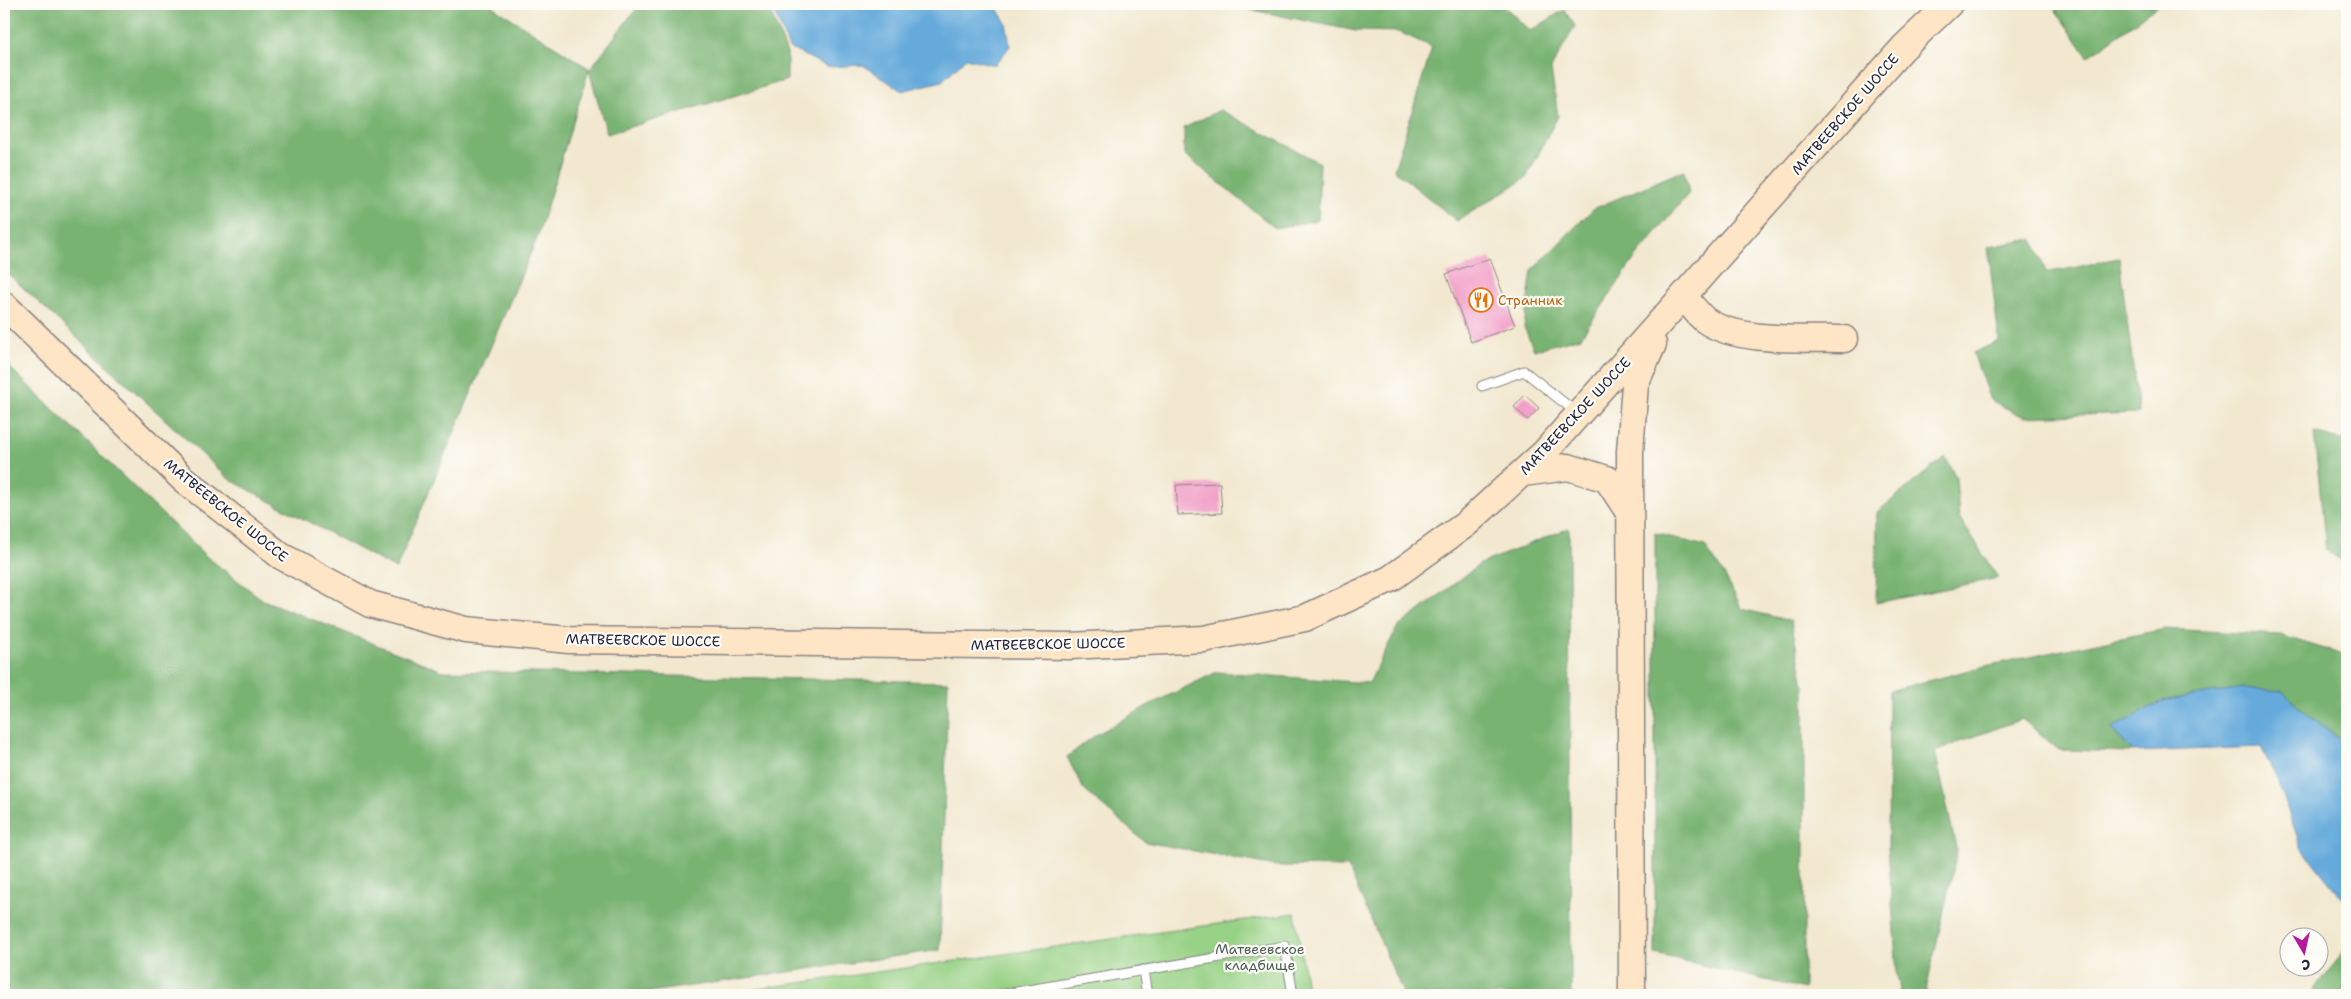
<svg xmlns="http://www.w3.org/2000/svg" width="2351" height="999" viewBox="0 0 2351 999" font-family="'Shantell Sans',sans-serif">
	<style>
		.green { fill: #97d185; stroke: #5c7a60 }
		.forest { fill: #79b372; stroke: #4e6a56 }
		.water { fill: #65aadb; stroke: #44668b }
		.building { fill: #f2a2c9 }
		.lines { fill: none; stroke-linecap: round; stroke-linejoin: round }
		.lane-casing { stroke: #8a8585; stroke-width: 11 }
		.secondary-casing { stroke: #8a8585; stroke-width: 29 }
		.lane { stroke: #fff; stroke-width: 9 }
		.secondary { stroke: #fde5c5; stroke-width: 26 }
		.labels { text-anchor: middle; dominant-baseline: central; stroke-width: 4.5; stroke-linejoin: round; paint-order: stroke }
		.street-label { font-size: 14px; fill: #22223b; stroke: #fdfcf7 }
		.food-label { font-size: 14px; fill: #c56008; stroke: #fdfcf7; text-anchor: start }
		.park-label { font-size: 14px; fill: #4b5f55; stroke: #fdfcf7 }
	</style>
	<rect width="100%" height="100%" fill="#fdfcf7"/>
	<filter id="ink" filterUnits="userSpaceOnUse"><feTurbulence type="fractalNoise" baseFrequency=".02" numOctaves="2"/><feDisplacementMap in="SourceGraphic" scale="10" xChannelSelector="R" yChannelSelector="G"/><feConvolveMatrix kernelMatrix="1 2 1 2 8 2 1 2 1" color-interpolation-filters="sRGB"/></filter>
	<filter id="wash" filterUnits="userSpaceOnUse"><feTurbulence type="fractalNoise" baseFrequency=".0096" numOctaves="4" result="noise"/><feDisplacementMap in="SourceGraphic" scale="20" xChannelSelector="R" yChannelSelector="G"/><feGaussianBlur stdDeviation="1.12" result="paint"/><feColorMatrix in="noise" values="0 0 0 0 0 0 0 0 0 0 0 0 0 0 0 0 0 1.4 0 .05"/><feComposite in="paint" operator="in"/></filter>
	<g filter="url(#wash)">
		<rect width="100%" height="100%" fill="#f2e8cf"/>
		<path class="green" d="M 1295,913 L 1308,995 L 714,995 Z"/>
		<path class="forest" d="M 4,4 L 489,4 L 590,69 L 631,15 L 643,4 L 770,4 L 768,6 L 787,53 L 787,80 L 607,134 L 589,70 L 537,238 L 396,569 L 229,479 L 4,270 Z
			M 1222,4 L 1502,4 L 1530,31 L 1564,10 L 1575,26 L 1551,69 L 1558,116 L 1526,178 L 1457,221 L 1394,170 L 1432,47 L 1399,32 L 1356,31 Z
			M 2051,4 L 2160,4 L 2088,57 Z
			M 1220,110 L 1320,163 L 1318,220 L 1275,228 L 1184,154 L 1184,128 Z
			M 1684,170 L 1689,193 L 1635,258 L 1581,337 L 1534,350 L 1524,327 L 1532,270 L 1593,209 Z
			M 2033,239 L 2046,272 C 2071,270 2094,262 2119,258 L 2139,413 L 2024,417 L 1990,400 L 1973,353 L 1999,341 L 1988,247 Z
			M 4,362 L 207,557 L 263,600 L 443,671 L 948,682 L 940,950 L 629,995 L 4,995 Z
			M 2314,433 L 2340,440 L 2347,438 L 2347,566 L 2326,550 Z
			M 1945,457 L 1956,477 L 1959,517 L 1998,578 L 1876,603 L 1877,512 Z
			M 1569,528 L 1571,995 L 1404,995 L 1348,867 L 1276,866 L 1145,842 L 1084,790 L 1067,757 L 1094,736 L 1149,705 L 1217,672 L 1369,683 L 1397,628 L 1480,564 Z
			M 1655,533 L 1705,546 L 1725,576 L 1742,609 L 1791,621 L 1804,685 L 1804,989 L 1655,954 Z
			M 2165,629 L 2280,635 L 2347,656 L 2347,744 L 2310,716 L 2282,691 L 2111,729 L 2133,752 L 2059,750 L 2022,719 L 1935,751 L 1957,852 L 1925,995 L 1901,995 L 1897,974 L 1888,847 L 1889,691 L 1985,666 Z
			M 2347,948 L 2347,995 L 2309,995 Z"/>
		<path class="water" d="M 776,4 L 998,4 L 998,10 L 1006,23 L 1010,46 L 995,65 L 966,58 L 942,81 L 902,91 L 863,65 L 828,67 L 789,48 L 773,9 Z
			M 2242,688 L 2282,691 L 2310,716 L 2347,744 L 2347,905 L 2301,847 L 2276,777 L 2261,747 L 2133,752 L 2111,729 L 2162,701 Z"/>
		<g id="blocks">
			<path class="building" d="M 1490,258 L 1515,326 L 1471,342 L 1446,274 Z
				M 1525,395 L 1539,408 L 1528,420 L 1514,407 Z
				M 1220,483 L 1222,513 L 1178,515 L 1176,485 Z"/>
		</g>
	</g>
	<g filter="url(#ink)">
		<use href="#blocks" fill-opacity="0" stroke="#8a8585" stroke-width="1"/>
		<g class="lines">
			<g class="lane-casing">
				<path id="lane" d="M 1482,386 L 1524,371 L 1577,413
					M 1143,970 L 1147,995
					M 999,995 L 1285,946 L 1293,995"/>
			</g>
			<g class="secondary-casing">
				<path id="secondary" d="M 1684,297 C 1691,304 1697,314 1705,320 C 1736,343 1806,338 1844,339
					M 4,305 L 183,479 L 281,556 L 370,604 L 466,630 L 569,640 L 1070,646 L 1204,639 L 1305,618 L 1390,579 L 1466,524 L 1544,453 L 1903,48 L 1949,4
					M 1523,473 L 1568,467 L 1607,479 L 1630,514
					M 1632,995 L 1630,451 L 1635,384 L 1653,344"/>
			</g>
			<use href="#lane" class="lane"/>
			<use href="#secondary" class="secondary"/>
		</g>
	</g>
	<defs>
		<g id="restaurant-ring" transform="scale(1.25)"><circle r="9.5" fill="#fdfcf7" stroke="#e8710a" stroke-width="1.5"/><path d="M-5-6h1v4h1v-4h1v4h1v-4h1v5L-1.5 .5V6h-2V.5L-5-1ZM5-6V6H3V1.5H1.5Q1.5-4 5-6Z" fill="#e8710a"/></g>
	</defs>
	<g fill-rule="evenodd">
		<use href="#restaurant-ring" x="1481" y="300"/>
	</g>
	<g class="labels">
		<g class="street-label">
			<text transform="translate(1845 114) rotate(-49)">МАТВЕЕВСКОЕ ШОССЕ</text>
			<text transform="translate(1575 416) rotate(-47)">МАТВЕЕВСКОЕ ШОССЕ</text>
			<text transform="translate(226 510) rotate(39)">МАТВЕЕВСКОЕ ШОССЕ</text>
			<text transform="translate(643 640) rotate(1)">МАТВЕЕВСКОЕ ШОССЕ</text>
			<text transform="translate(1048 644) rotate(-1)">МАТВЕЕВСКОЕ ШОССЕ</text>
		</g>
		<g class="food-label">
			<text x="1498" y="300">Странник</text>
		</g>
		<g class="park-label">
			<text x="1260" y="949">Матвеевское<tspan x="1260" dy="16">кладбище</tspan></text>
		</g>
	</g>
	<rect width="2351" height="999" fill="none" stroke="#fdfcf7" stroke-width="20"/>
	<g transform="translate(2304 952) rotate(171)"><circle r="24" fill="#fdfcf7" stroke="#a5a5ac"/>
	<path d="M0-4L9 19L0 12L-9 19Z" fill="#b5179e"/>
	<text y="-8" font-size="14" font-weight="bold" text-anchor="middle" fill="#22223b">С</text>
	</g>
</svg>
